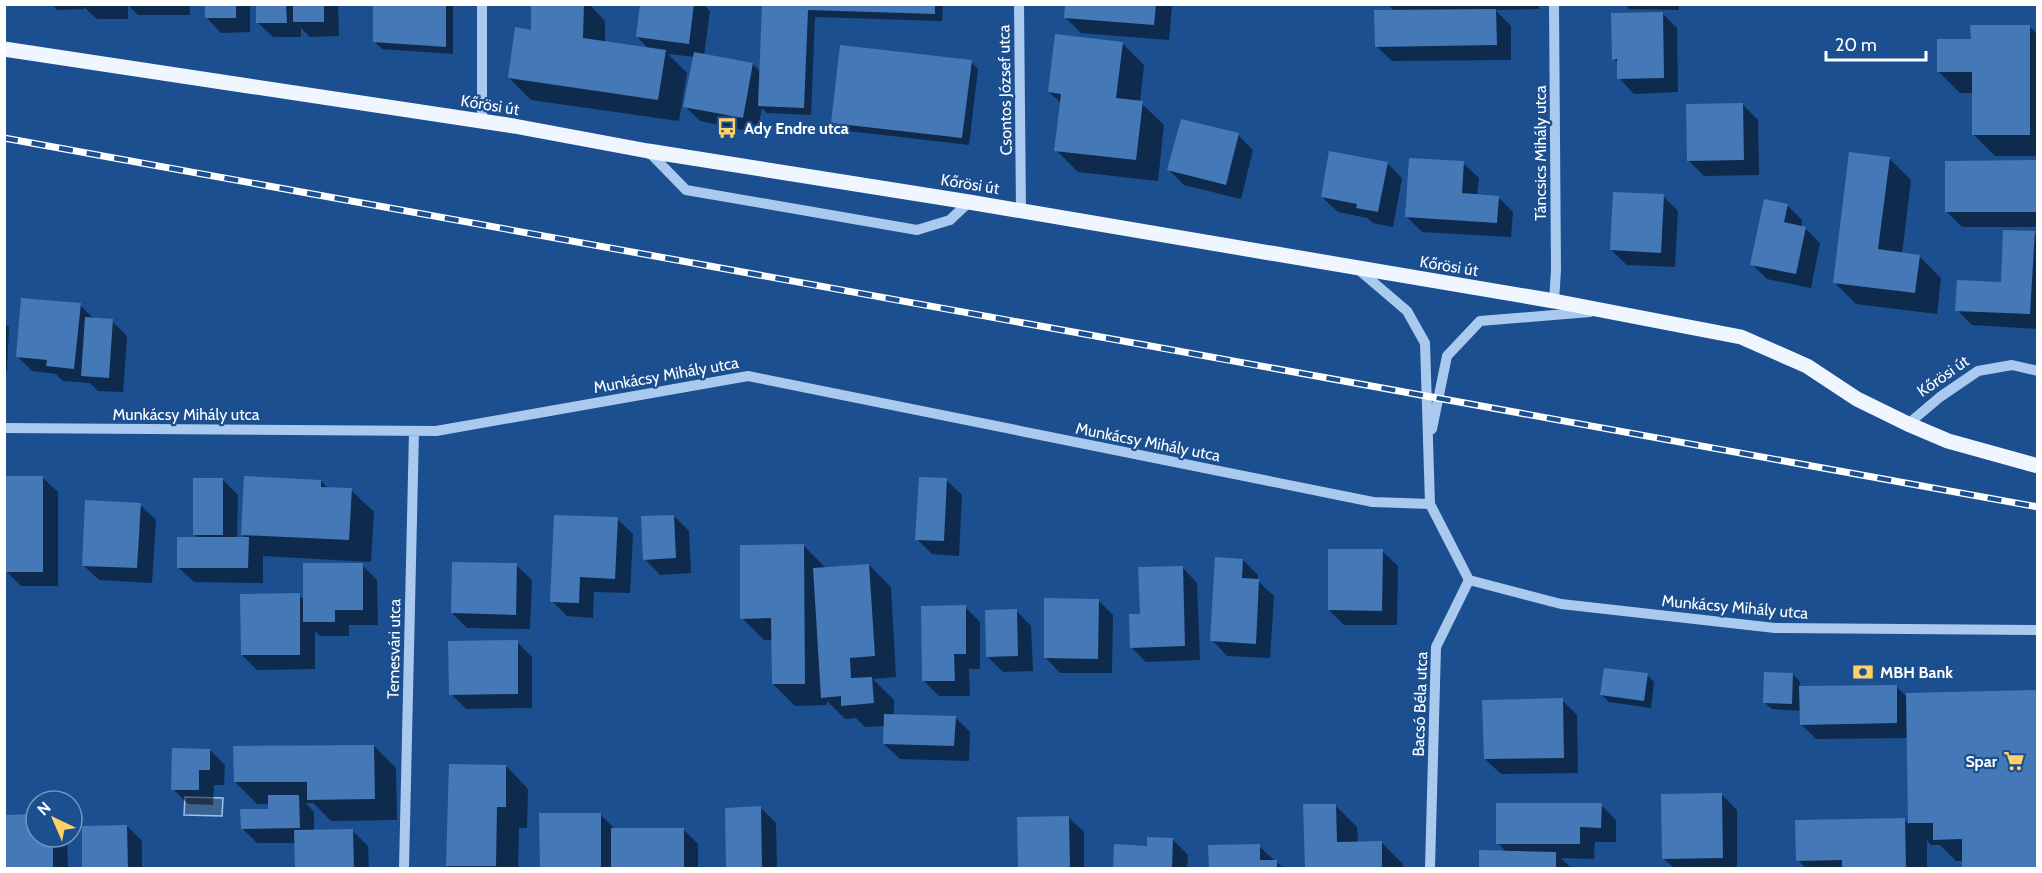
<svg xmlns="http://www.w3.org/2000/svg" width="2042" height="873" viewBox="0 0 2042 873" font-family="Cabin,sans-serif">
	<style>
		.water { fill: #3c6290; stroke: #9cc4f0; stroke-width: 1.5 }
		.shadow { fill: #0007 }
		.building { fill: #4478b7 }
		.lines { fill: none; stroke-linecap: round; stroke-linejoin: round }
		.minor { stroke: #a9c9ee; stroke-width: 10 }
		.major { stroke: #f0f6ff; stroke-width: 15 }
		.rail-casing { stroke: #fff; stroke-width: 7 }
		.rail { stroke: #1b4f8f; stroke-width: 4.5; stroke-dasharray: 14; stroke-linecap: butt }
		.labels { text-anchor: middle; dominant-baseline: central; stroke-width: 4.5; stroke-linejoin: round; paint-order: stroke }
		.street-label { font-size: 16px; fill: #fff; stroke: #1b4f8f }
		.poi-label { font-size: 16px; font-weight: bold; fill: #fff; stroke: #1b4f8f; text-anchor: start }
	</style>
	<rect width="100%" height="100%" fill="#1b4f8f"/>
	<path class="water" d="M 185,797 L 223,798 L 222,816 L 184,815 Z"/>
	<path class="shadow" d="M 52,4 L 190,4 L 190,15 L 138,15 L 128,5 L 128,19 L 97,19 L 84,7 L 84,9 L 57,10 Z
		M 206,4 L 250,4 L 250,32 L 221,33 L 206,17 Z
		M 257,4 L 338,4 L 339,36 L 310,37 L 301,28 L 301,37 L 273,37 L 257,22 Z
		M 375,4 L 453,4 L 453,54 L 382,49 L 375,42 Z
		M 532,4 L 589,4 L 605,21 L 605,42 L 649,49 L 637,37 L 641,4 L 703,4 L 710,11 L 704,55 L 753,64 L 761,73 L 764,4 L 943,4 L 942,21 L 815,17 L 811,115 L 767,113 L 762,108 L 757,133 L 700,121 L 685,106 L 695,57 L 668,54 L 687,73 L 679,121 L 531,100 L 509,78 L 532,31 Z
		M 1067,4 L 1169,4 L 1172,7 L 1169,40 L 1081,33 L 1066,18 Z
		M 1388,4 L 1539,4 L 1539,9 L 1495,10 L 1511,26 L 1511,60 L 1392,61 L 1376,46 L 1395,12 Z
		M 1625,4 L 1679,4 L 1679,10 L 1629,9 Z
		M 1662,13 L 1677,28 L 1678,92 L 1634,94 L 1619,78 L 1618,63 L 1614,59 Z
		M 2029,26 L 2038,35 L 2038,156 L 1995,156 L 1973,134 L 1973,93 L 1960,93 L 1938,71 L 1972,40 Z
		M 1122,43 L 1144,65 L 1140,102 L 1164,125 L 1158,181 L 1078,172 L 1056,150 L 1061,103 L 1049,92 Z
		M 971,62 L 978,69 L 969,145 L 840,130 L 832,122 Z
		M 1743,105 L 1758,120 L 1759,175 L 1704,176 L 1689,161 Z
		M 1238,135 L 1253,150 L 1241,199 L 1184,185 L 1169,170 Z
		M 1889,158 L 1911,180 L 1902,254 L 1919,256 L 1941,278 L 1937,314 L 1856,304 L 1834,282 Z
		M 2036,162 L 2038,227 L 1962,227 L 1947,212 Z
		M 1387,163 L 1402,178 L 1393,227 L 1373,223 L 1367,218 L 1338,212 L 1322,197 Z
		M 1463,163 L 1479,178 L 1477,196 L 1498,197 L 1513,212 L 1511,237 L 1422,232 L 1407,217 Z
		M 1663,196 L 1678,211 L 1675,267 L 1627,265 L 1611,250 Z
		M 1787,205 L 1802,220 L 1801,227 L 1805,228 L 1820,243 L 1811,288 L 1767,279 L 1752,264 Z
		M 2034,233 L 2038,236 L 2038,329 L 1972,325 L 1957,310 L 2002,284 Z
		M 80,305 L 95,320 L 112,321 L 127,336 L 123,392 L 98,391 L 90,383 L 63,381 L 56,374 L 32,371 L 17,356 Z
		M 4,322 L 9,327 L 7,371 L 4,371 Z
		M 42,477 L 58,492 L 58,586 L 21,586 L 6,571 Z
		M 223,480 L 238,495 L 237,539 L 247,539 L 242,534 L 321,481 L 328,488 L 351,490 L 374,512 L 371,562 L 263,556 L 263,583 L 194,582 L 178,567 L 199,538 L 194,534 Z
		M 946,480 L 962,495 L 959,556 L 932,554 L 917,539 Z
		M 140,505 L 156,520 L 152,583 L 99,580 L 83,565 Z
		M 674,516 L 689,531 L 691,573 L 660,575 L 645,559 Z
		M 617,519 L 633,534 L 630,593 L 594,592 L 593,618 L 567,616 L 552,601 Z
		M 804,546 L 826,568 L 869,565 L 891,587 L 896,677 L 873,679 L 894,700 L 894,716 L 955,717 L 970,732 L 969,761 L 900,759 L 884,744 L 885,726 L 865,727 L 856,718 L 845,719 L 827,701 L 827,705 L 795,706 L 773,684 L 773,640 L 764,640 L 742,618 Z
		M 1382,551 L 1398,566 L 1397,625 L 1344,625 L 1329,610 Z
		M 1243,560 L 1258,575 L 1258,581 L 1274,596 L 1270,658 L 1227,656 L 1212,640 Z
		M 362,565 L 377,580 L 378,625 L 349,625 L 349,636 L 320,636 L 315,631 L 315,669 L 257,670 L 242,655 L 299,595 L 304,600 Z
		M 516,565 L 532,580 L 530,629 L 467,628 L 452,613 Z
		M 1182,567 L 1197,583 L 1200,660 L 1146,662 L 1131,647 L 1142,615 Z
		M 1098,600 L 1113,615 L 1112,673 L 1060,673 L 1045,657 Z
		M 965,607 L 980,622 L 980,669 L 969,669 L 970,696 L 939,696 L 924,681 Z
		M 1016,610 L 1031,626 L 1033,671 L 1003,672 L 988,657 Z
		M 517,642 L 532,657 L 532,708 L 466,709 L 451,694 Z
		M 1793,674 L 1800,682 L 1800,688 L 1896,686 L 1907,697 L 2038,691 L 2038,868 L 1964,868 L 1964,861 L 1956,861 L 1940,845 L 1931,845 L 1927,840 L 1927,868 L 1806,868 L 1798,860 L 1905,820 L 1909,825 L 1908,738 L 1816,739 L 1801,724 L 1801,711 L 1772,709 L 1764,702 Z
		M 1647,675 L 1654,682 L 1651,708 L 1609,702 L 1602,695 Z
		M 1562,700 L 1577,715 L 1578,773 L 1501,774 L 1485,759 Z
		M 374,746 L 396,768 L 397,820 L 331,821 L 313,803 L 306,803 L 314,812 L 314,831 L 353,831 L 368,846 L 369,868 L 296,868 L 296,843 L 257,843 L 242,828 L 269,810 L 269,804 L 257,804 L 235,782 Z
		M 210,750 L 225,765 L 224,785 L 214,785 L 213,805 L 188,804 L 173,789 Z
		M 506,766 L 528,789 L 527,828 L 519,828 L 518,868 L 451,868 L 447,865 Z
		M 1721,794 L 1737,810 L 1737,868 L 1674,868 L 1663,858 Z
		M 1335,805 L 1357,827 L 1358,843 L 1381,842 L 1403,864 L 1403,868 L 1306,868 L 1305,806 Z
		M 1601,805 L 1616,820 L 1616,842 L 1595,842 L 1594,859 L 1561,858 L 1571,868 L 1480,868 L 1481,852 L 1507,853 L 1498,843 Z
		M 761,808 L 776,823 L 777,868 L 728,868 L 727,809 Z
		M 600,814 L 616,830 L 683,829 L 698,844 L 698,868 L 541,867 Z
		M 4,816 L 36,816 L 36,837 L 67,837 L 68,868 L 4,868 Z
		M 1068,817 L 1084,832 L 1084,868 L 1020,868 L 1018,818 Z
		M 127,826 L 142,841 L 142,868 L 84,868 L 84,827 Z
		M 1173,840 L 1188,855 L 1187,868 L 1115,868 L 1116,846 L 1148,848 Z
		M 1259,846 L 1283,868 L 1210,868 L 1210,847 Z"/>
	<path class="building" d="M 205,4 L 236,4 L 236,18 L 205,18 Z
		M 256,4 L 286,4 L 287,23 L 256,23 Z
		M 293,4 L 324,4 L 324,22 L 293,22 Z
		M 373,4 L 446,4 L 446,47 L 373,42 Z
		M 531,4 L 584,4 L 583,38 L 666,50 L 658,100 L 508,78 L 515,27 L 531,30 Z
		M 640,4 L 694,4 L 689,44 L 636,37 Z
		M 762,4 L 935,4 L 935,14 L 808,10 L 804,108 L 758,106 Z
		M 1065,4 L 1156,4 L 1154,25 L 1064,18 Z
		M 1496,9 L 1497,45 L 1375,47 L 1374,10 Z
		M 1663,12 L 1664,78 L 1617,79 L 1617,59 L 1612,60 L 1611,13 Z
		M 1970,25 L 2030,25 L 2030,135 L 1972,135 L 1972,72 L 1937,72 L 1937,39 L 1971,39 Z
		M 1055,34 L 1123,42 L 1116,98 L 1143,101 L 1136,160 L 1054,151 L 1061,94 L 1048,92 Z
		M 840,45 L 972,60 L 962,138 L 831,123 Z
		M 694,52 L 753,63 L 743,118 L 683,107 Z
		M 1743,103 L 1744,160 L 1687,161 L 1686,104 Z
		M 1181,119 L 1239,133 L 1226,185 L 1167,170 Z
		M 1329,151 L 1388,162 L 1378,212 L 1356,208 L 1357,204 L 1321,197 Z
		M 1849,152 L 1890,157 L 1878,249 L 1920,255 L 1915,293 L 1833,283 Z
		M 1409,158 L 1464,161 L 1462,193 L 1499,196 L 1497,223 L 1405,217 Z
		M 2037,160 L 2037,212 L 1945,212 L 1945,161 Z
		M 1613,192 L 1664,194 L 1661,253 L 1610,250 Z
		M 1764,199 L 1788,204 L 1784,222 L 1806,227 L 1796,274 L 1750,265 Z
		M 2003,230 L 2035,231 L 2030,314 L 1955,311 L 1957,280 L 2001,282 Z
		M 21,298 L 81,303 L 74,369 L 46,366 L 47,360 L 16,357 Z
		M 85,317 L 113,319 L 109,378 L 81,376 Z
		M 4,476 L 43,476 L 43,572 L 4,572 Z
		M 244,476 L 321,480 L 321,487 L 352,488 L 349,540 L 241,535 Z
		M 919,477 L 947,478 L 944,541 L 915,540 Z
		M 193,478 L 223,478 L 223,535 L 193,535 Z
		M 85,500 L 141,503 L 137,568 L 82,566 Z
		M 554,515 L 618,517 L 615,579 L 580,577 L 579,603 L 550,602 Z
		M 674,515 L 676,558 L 643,560 L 641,516 Z
		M 177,537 L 249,537 L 248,568 L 177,568 Z
		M 804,544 L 805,684 L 772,684 L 771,618 L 740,619 L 740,545 Z
		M 1328,549 L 1383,549 L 1382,611 L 1328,610 Z
		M 1215,557 L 1243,559 L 1242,578 L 1259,579 L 1256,644 L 1210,641 Z
		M 452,562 L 517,563 L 516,615 L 451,613 Z
		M 303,563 L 363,563 L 363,610 L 335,610 L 335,622 L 303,622 Z
		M 869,564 L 875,656 L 850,658 L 851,678 L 872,677 L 874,703 L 841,706 L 841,696 L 821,698 L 813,568 Z
		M 1183,566 L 1185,646 L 1130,648 L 1129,614 L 1140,614 L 1138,567 Z
		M 300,593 L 300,655 L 241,655 L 240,594 Z
		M 1044,598 L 1099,599 L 1098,659 L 1044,658 Z
		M 966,605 L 966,654 L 954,654 L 955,681 L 922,681 L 921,606 Z
		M 1017,609 L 1018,656 L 986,657 L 985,610 Z
		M 518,640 L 518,694 L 449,695 L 448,641 Z
		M 1604,668 L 1648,673 L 1644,701 L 1600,695 Z
		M 1764,672 L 1793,673 L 1792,704 L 1763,703 Z
		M 1897,685 L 1897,723 L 1800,725 L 1799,686 Z
		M 2038,690 L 2038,868 L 1962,868 L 1962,839 L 1933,840 L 1933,823 L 1908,823 L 1906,693 Z
		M 1563,698 L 1564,758 L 1484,759 L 1482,700 Z
		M 884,714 L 956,716 L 954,746 L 883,744 Z
		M 374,745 L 375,799 L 307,800 L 307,782 L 234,782 L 233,746 Z
		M 172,748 L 210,749 L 210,770 L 199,770 L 199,790 L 171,790 Z
		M 449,764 L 506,765 L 506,807 L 497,807 L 496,866 L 446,866 Z
		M 1722,793 L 1723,858 L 1662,859 L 1661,794 Z
		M 268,795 L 299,795 L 300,828 L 241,829 L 240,809 L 268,809 Z
		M 1496,803 L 1602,803 L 1601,828 L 1580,827 L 1580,844 L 1496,844 Z
		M 1303,804 L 1336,804 L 1337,842 L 1382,841 L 1382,868 L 1305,868 Z
		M 761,806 L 762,868 L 726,868 L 725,808 Z
		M 539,813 L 601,813 L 601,867 L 540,868 Z
		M 36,814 L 36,837 L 53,837 L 53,868 L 4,868 L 4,815 Z
		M 1069,816 L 1070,868 L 1018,868 L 1017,817 Z
		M 1905,818 L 1906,868 L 1842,868 L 1842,860 L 1796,861 L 1795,820 Z
		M 127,825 L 128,868 L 82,868 L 82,826 Z
		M 611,828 L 684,828 L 684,868 L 611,868 Z
		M 353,829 L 354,868 L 295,868 L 294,830 Z
		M 1147,837 L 1173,838 L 1172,868 L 1113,868 L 1114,844 L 1147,846 Z
		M 1260,844 L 1260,860 L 1277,860 L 1277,868 L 1209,868 L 1208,845 Z
		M 1479,850 L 1556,852 L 1556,868 L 1479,868 Z"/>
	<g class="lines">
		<path class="minor" d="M 482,4 L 482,122
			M 1019,4 L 1021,211
			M 1554,4 L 1556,270 L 1554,301
			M 648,151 L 686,190 L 917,230 L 950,220 L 969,202
			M 1359,270 L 1407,311 L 1425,343 L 1430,504 L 1469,580 L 1436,647 L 1430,868
			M 1908,424 L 1940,397 L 1978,371 L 2012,365 L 2038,371
			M 4,428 L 436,431 L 748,376 L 1373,502 L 1430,504
			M 1432,429 L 1447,356 L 1480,321 L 1590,312
			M 1469,580 L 1561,604 L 1775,628 L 2038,630
			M 404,868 L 414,431"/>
		<path class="major" d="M 4,49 L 514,126 L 648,151 L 969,202 L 1554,301 L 1741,337 L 1807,366 L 1857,399 L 1908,424 L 1948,441 L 2038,466"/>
		<g class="rail-casing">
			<path id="rail" d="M 4,138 L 2038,507"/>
		</g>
		<use href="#rail" class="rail"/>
	</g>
	<defs>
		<g id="bus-bare" transform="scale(1.62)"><path d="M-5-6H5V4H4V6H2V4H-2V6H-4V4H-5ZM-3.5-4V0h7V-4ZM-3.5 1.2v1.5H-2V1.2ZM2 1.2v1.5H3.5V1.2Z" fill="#ffd166" stroke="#1b4f8f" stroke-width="2.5" paint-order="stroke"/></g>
		<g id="bank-bare" transform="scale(1.62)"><path d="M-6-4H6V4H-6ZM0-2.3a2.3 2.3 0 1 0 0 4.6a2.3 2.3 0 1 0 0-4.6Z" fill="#ffd166" stroke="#1b4f8f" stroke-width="2.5" paint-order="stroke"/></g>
		<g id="supermarket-bare" transform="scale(1.62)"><path d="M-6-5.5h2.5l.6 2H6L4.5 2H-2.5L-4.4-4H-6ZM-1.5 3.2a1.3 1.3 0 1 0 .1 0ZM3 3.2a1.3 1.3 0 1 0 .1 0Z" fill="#ffd166" stroke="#1b4f8f" stroke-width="2.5" paint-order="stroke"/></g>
	</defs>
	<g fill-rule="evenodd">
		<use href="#bus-bare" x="727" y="128"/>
		<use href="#bank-bare" x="1863" y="672"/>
		<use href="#supermarket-bare" x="2014" y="761"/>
	</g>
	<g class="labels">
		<g class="street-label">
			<text transform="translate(1005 90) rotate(-91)">Csontos József utca</text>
			<text transform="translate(490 105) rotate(9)">Kőrösi út</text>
			<text transform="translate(1540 153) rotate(-90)">Táncsics Mihály utca</text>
			<text transform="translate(970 184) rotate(9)">Kőrösi út</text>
			<text transform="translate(1449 266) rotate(9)">Kőrösi út</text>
			<text transform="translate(666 375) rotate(-10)">Munkácsy Mihály utca</text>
			<text transform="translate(1943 376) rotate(-35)">Kőrösi út</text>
			<text x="186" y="414">Munkácsy Mihály utca</text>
			<text transform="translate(1148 442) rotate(11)">Munkácsy Mihály utca</text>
			<text transform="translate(1735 607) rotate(5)">Munkácsy Mihály utca</text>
			<text transform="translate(394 649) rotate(-89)">Temesvári utca</text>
			<text transform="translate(1420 704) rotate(-88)">Bacsó Béla utca</text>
		</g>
		<g class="poi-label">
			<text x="744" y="128">Ady Endre utca</text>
			<text x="1880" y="672">MBH Bank</text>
			<text x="1997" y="761" text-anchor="end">Spar</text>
		</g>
	</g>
	<rect width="2042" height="873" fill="none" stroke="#ffffff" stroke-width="12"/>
	<g transform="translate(54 819) rotate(316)"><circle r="28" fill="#1b4f8f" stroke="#7695bc" stroke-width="1.5"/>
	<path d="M0-4.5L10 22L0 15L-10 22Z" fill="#ffd166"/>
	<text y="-9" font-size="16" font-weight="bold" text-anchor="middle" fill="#ffffff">N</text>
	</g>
	<path d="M1826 51v9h100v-9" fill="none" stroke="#ffffff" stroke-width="3"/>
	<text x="1835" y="51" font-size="18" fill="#ffffff" stroke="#1b4f8f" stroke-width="4.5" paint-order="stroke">20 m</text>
</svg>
